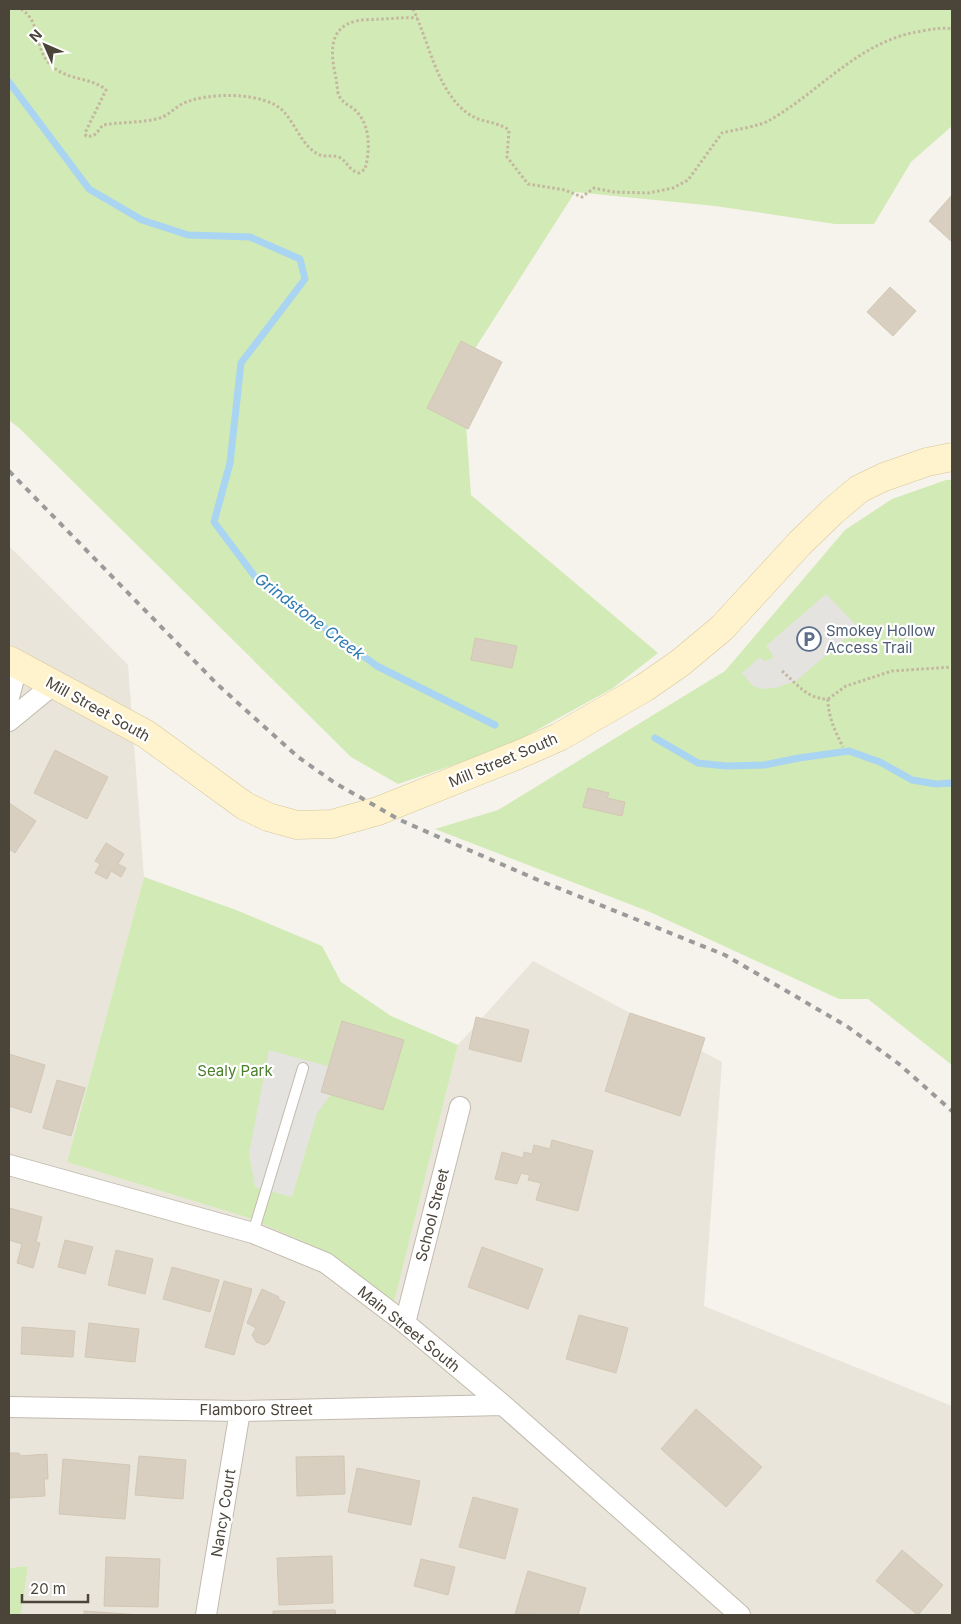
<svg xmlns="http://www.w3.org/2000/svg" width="961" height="1624" viewBox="0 0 961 1624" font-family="Inter,sans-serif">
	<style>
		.residential { fill: #eae5da }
		.green { fill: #d2eab5 }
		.parking { fill: #e5e3e0 }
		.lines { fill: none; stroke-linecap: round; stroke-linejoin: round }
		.stream { stroke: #a9d4f2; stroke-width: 7 }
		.building { fill: #d8cfc1; stroke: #d3c7b4 }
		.lane-casing { stroke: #c2bbae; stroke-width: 12 }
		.street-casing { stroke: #c2bbae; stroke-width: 22 }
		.secondary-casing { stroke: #d6c79b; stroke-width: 29 }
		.path { stroke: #c4b79f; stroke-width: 3; stroke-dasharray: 2.5 2.5; stroke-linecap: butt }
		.lane { stroke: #fff; stroke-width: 10 }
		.street { stroke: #fff; stroke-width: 20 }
		.secondary { stroke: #fff3cd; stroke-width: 28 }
		.rail { stroke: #9a9a9a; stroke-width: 4; stroke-dasharray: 6 6; stroke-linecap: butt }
		.labels { text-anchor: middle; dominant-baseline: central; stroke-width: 4.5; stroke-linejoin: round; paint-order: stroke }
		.service-label { font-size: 15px; fill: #4e5e75; stroke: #fff; text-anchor: start }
		.street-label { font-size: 15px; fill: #4b4439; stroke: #fff }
		.park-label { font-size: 15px; fill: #4a7f2a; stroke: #fff }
		.water-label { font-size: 16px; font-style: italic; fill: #2e7ab2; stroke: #fff }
	</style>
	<rect width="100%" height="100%" fill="#f6f3ec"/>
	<path class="residential" d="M 9,546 L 128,665 L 144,877 L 67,1162 L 249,1218 L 330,1253 L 394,1301 L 458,1045 L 533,961 L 722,1062 L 704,1306 L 952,1406 L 952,1615 L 21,1615 L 28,1566 L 9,1568 Z"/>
	<path class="green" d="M 9,9 L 952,9 L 952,126 L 911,162 L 874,224 L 835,224 L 715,206 L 575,192 L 462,369 L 471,495 L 658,653 L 613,688 L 506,747 L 398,784 L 351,757 L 19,428 L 9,420 Z
		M 946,480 L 952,480 L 952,1065 L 868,999 L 839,999 L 650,912 L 435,829 L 498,810 L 725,671 L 845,530 L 892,499 Z
		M 144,877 L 236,910 L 322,946 L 341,982 L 391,1016 L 458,1045 L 394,1302 L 330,1253 L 249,1218 L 67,1162 Z
		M 28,1566 L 21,1615 L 9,1615 L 9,1568 Z"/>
	<path class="parking" d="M 826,594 L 856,625 L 853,632 L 796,681 L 775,688 L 763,689 L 753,686 L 742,673 L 760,657 L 764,661 L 772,659 L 773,657 L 772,653 L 766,646 Z
		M 269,1050 L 348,1072 L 317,1113 L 292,1197 L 255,1187 L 249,1154 Z"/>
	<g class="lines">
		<path class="stream" d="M 9,82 L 89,189 L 142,220 L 188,235 L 250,237 L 300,259 L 305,279 L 241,363 L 230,463 L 214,522 L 256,578 L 377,666 L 495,725
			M 655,738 L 698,763 L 726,766 L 764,765 L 799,758 L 849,751 L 880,762 L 912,780 L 936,784 L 952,783"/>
	</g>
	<path class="building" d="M 952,195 L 952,239 L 951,241 L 929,221 Z
		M 890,287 L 916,311 L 893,336 L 867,312 Z
		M 461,341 L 502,362 L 468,429 L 427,408 Z
		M 475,638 L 517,646 L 512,668 L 471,660 Z
		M 55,750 L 108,777 L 87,819 L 34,793 Z
		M 588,788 L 609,793 L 607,798 L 625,802 L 622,816 L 583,807 Z
		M 9,803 L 36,821 L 15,853 L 9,849 Z
		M 106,843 L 124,854 L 118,864 L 126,868 L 121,877 L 111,871 L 107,879 L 95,873 L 100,864 L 95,861 Z
		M 630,1013 L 705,1038 L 680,1116 L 605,1091 Z
		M 476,1017 L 529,1030 L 521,1062 L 469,1049 Z
		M 342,1021 L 404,1040 L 383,1110 L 321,1092 Z
		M 9,1054 L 45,1065 L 31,1113 L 9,1106 Z
		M 57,1080 L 85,1088 L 71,1136 L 43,1128 Z
		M 552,1140 L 593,1151 L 578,1211 L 536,1200 L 541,1183 L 528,1180 L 530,1175 L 521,1173 L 517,1184 L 495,1179 L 502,1152 L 523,1158 L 524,1152 L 532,1154 L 534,1145 L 550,1149 Z
		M 9,1208 L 42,1217 L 36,1242 L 40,1243 L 33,1268 L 17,1263 L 22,1244 L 9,1240 Z
		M 65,1240 L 93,1247 L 85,1274 L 58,1267 Z
		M 482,1247 L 543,1269 L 528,1309 L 468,1287 Z
		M 116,1250 L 153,1259 L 145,1294 L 108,1285 Z
		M 172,1267 L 219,1280 L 210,1312 L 163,1299 Z
		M 224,1281 L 252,1289 L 234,1355 L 205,1347 Z
		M 262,1289 L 279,1297 L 278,1299 L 285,1302 L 269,1342 L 264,1345 L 256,1342 L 252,1335 L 256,1328 L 247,1323 Z
		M 579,1315 L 628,1328 L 616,1373 L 566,1359 Z
		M 89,1323 L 139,1329 L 135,1362 L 85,1357 Z
		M 22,1327 L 75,1331 L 73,1357 L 21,1354 Z
		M 696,1409 L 762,1467 L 726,1507 L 661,1449 Z
		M 9,1453 L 19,1453 L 20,1456 L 47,1454 L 48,1479 L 44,1479 L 45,1496 L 9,1498 Z
		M 139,1456 L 186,1460 L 183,1499 L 135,1495 Z
		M 344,1456 L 345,1494 L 297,1496 L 296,1457 Z
		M 63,1459 L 130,1465 L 125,1519 L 59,1514 Z
		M 357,1468 L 420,1481 L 411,1525 L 348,1512 Z
		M 473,1497 L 518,1509 L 505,1559 L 459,1547 Z
		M 902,1550 L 943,1585 L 918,1615 L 876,1581 Z
		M 332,1556 L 333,1603 L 279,1605 L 277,1558 Z
		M 106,1557 L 160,1559 L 158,1607 L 104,1606 Z
		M 421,1559 L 455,1567 L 448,1595 L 414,1586 Z
		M 528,1571 L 586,1588 L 578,1615 L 515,1614 Z
		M 335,1610 L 336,1615 L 273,1615 L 273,1611 Z
		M 84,1611 L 141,1615 L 84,1615 Z"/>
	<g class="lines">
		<g class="lane-casing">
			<path id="lane" d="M 253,1233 L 303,1068"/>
		</g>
		<g class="street-casing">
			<path id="street" d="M 9,697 L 18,664
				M 9,721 L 54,684
				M 9,1165 L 253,1233 L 326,1263 L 405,1323 L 503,1405 L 740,1615
				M 405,1323 L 460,1107
				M 9,1407 L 240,1411 L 503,1405
				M 206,1615 L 240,1411"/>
		</g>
		<g class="secondary-casing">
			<path id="secondary" d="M 9,660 L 146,734 L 245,806 L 268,817 L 297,825 L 332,824 L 378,811 L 518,755 L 559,737 L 644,688 L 680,663 L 722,628 L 800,543 L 832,512 L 859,489 L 884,477 L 927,462 L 952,457"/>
		</g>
		<path class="path" d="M 21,9 C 41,22 34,45 48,62 C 65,82 91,76 106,90 L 85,133 L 86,136 C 96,138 98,130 103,125 C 121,122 139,123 156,119 C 167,117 173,109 182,104 C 205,92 266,91 284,112 C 296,125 303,148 320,155 C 326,157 333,155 339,157 C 348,162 348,170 359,173 L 365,169 C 370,151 371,126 356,111 C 350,105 341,103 338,93 C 337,88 337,83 336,78 C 331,56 327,28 356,21 C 363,19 372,20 379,19 C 392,19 404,17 417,18
			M 413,9 C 430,44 437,93 470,115 C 483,123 496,121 509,130 L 507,157 L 528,184 L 565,190 L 582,197 L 594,188 L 614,192 L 648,193 L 673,188 L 688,180 L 722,133 C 736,129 758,127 770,120 C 822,90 860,40 922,31 C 933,29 942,27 952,29
			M 782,671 C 797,684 807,699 828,699
			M 828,699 L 846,686 L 892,671 L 952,667
			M 828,699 C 828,717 835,731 843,747"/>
		<use href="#lane" class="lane"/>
		<use href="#street" class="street"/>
		<use href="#secondary" class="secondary"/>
		<path class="rail" d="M 9,471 L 218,685 L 298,757 L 335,783 L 400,820 L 441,838 L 538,880 L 725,955 L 848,1027 L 899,1064 L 952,1111"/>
	</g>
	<defs>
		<g id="parking-ring" transform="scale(1.25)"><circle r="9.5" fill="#fff" stroke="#5c6f8a" stroke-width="1.5"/><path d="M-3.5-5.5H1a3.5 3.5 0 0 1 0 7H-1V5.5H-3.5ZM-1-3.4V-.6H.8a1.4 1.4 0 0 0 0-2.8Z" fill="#5c6f8a"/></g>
	</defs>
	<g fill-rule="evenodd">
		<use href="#parking-ring" x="809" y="639"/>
	</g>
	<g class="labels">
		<g class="service-label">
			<text x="826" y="630">Smokey Hollow<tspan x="826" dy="17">Access Trail</tspan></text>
		</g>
		<g class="street-label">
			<text transform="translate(98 709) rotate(29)">Mill Street South</text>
			<text transform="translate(503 760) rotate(-23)">Mill Street South</text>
			<text transform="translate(432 1215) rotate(-76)">School Street</text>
			<text transform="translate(409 1329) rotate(39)">Main Street South</text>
			<text x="256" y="1409">Flamboro Street</text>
			<text transform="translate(223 1513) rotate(-81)">Nancy Court</text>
		</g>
		<g class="park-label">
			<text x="235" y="1070">Sealy Park</text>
		</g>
		<g class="water-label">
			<text transform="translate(310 616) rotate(37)">Grindstone Creek</text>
		</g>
	</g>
	<rect width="961" height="1624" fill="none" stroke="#4b4439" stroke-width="20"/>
	<g transform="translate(45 45) rotate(315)" stroke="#ffffff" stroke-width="4" paint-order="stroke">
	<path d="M0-4L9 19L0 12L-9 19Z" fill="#4b4439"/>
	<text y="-8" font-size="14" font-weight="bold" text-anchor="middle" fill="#4b4439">N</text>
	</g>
	<path d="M22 1594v8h66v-8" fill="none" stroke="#4b4439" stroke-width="2.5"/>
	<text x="30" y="1594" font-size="15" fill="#4b4439" stroke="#ffffff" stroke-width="4" paint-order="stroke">20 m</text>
</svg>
